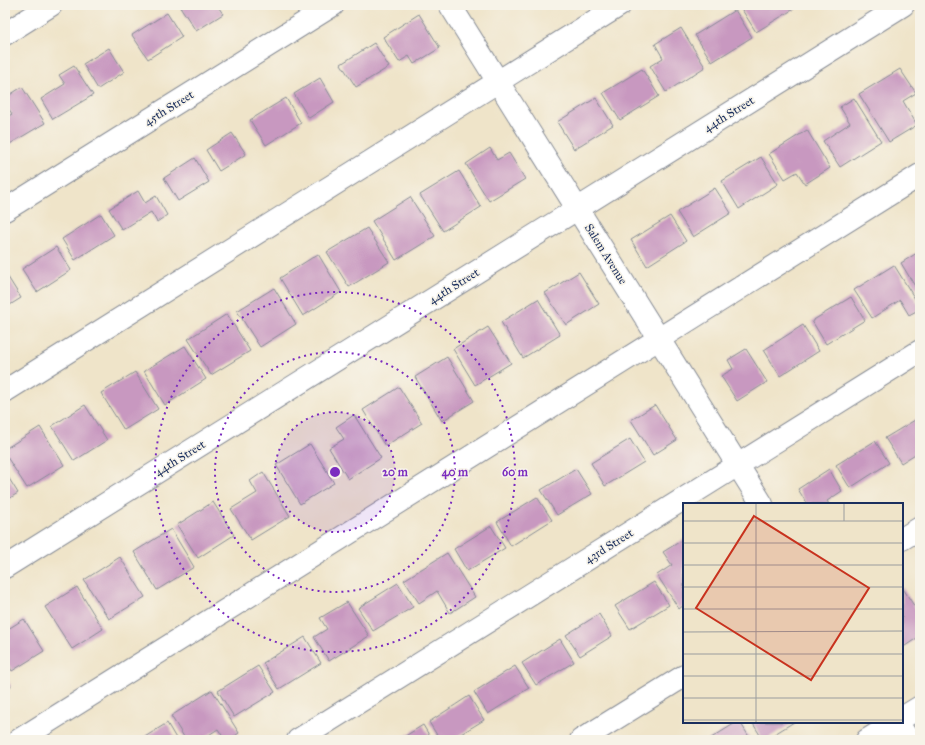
<svg xmlns="http://www.w3.org/2000/svg" width="925" height="745" viewBox="0 0 925 745" font-family="'IM FELL Great Primer',serif">
	<style>
		.building { fill: #c898c0 }
		.lines { fill: none; stroke-linecap: round; stroke-linejoin: round }
		.minor-casing { stroke: #858a94; stroke-width: 24 }
		.minor { stroke: #fff; stroke-width: 22 }
		.ring { fill: none; stroke: #7b2cbf; stroke-width: 2; stroke-dasharray: 2 4 }
		.labels { text-anchor: middle; dominant-baseline: central; stroke-width: 3; stroke-linejoin: round; paint-order: stroke }
		.street-label { font-size: 12px; fill: #1b2f5e; stroke: #f7f3e8 }
		.inset-road { fill: none; stroke: #9a9c9e; stroke-width: 1 }
		.view { fill: #c8321e; fill-opacity: 0.15; stroke: #c8321e; stroke-width: 2 }
		.inset-edge { fill: none; stroke: #1b2f5e; stroke-width: 2 }
		.centre { fill: #7b2cbf; stroke: #f7f3e8; stroke-width: 2 }
		.ring-label { font-size: 12px; text-anchor: middle; font-weight: bold; fill: #7b2cbf; stroke: #f7f3e8; stroke-width: 3; stroke-linejoin: round; paint-order: stroke }
	</style>
	<rect width="100%" height="100%" fill="#f7f3e8"/>
	<filter id="ink" filterUnits="userSpaceOnUse"><feTurbulence type="fractalNoise" baseFrequency=".025" numOctaves="2"/><feDisplacementMap in="SourceGraphic" scale="8" xChannelSelector="R" yChannelSelector="G"/><feConvolveMatrix kernelMatrix="1 2 1 2 8 2 1 2 1" color-interpolation-filters="sRGB"/></filter>
	<filter id="wash" filterUnits="userSpaceOnUse"><feTurbulence type="fractalNoise" baseFrequency=".012" numOctaves="4" result="noise"/><feDisplacementMap in="SourceGraphic" scale="16" xChannelSelector="R" yChannelSelector="G"/><feGaussianBlur stdDeviation="0.9" result="paint"/><feColorMatrix in="noise" values="0 0 0 0 0 0 0 0 0 0 0 0 0 0 0 0 0 1.4 0 .05"/><feComposite in="paint" operator="in"/></filter>
	<g filter="url(#wash)">
		<rect width="100%" height="100%" fill="#efe4c9"/>
		<g id="blocks">
			<path class="building" d="M 185,5 L 217,5 L 223,14 L 196,31 L 181,8 Z
				M 739,5 L 796,5 L 797,7 L 756,32 Z
				M 735,10 L 752,37 L 712,62 L 695,35 Z
				M 167,13 L 182,37 L 148,59 L 132,35 Z
				M 419,14 L 440,48 L 414,64 L 409,56 L 399,62 L 383,37 Z
				M 681,28 L 705,67 L 666,92 L 650,66 L 663,58 L 655,44 Z
				M 374,43 L 389,67 L 356,87 L 341,64 Z
				M 109,48 L 124,72 L 98,89 L 83,64 Z
				M 74,66 L 93,95 L 53,119 L 41,99 L 65,84 L 59,75 Z
				M 642,69 L 659,96 L 620,120 L 603,93 Z
				M 900,69 L 916,93 L 903,101 L 917,125 L 889,142 L 859,94 Z
				M 320,78 L 334,102 L 309,118 L 294,94 Z
				M 22,87 L 45,123 L 8,145 L 5,140 L 5,118 L 12,114 L 5,103 L 5,98 Z
				M 286,98 L 301,123 L 266,145 L 250,120 Z
				M 596,98 L 613,125 L 574,149 L 557,122 Z
				M 854,98 L 881,141 L 840,167 L 823,141 L 850,123 L 840,107 Z
				M 807,130 L 830,168 L 805,184 L 797,172 L 785,179 L 769,154 Z
				M 232,133 L 246,154 L 219,171 L 206,150 Z
				M 490,148 L 497,160 L 509,153 L 525,179 L 489,201 L 466,164 Z
				M 761,157 L 778,184 L 739,209 L 722,181 Z
				M 195,158 L 209,182 L 178,201 L 164,178 Z
				M 459,171 L 481,207 L 443,231 L 420,195 Z
				M 715,188 L 731,213 L 693,237 L 677,212 Z
				M 138,191 L 145,203 L 156,196 L 167,215 L 157,222 L 151,212 L 122,230 L 109,209 Z
				M 410,197 L 435,236 L 396,260 L 372,221 Z
				M 101,214 L 114,235 L 75,260 L 62,239 Z
				M 670,216 L 686,241 L 647,266 L 631,240 Z
				M 367,228 L 389,262 L 349,287 L 327,252 Z
				M 56,247 L 71,270 L 37,292 L 22,269 Z
				M 920,251 L 920,286 L 916,288 L 901,263 Z
				M 318,254 L 341,292 L 303,316 L 280,278 Z
				M 894,265 L 920,307 L 920,309 L 909,315 L 900,300 L 872,318 L 854,290 Z
				M 579,272 L 599,304 L 566,325 L 545,293 Z
				M 5,274 L 6,274 L 21,298 L 5,308 Z
				M 274,288 L 296,324 L 260,347 L 237,311 Z
				M 851,297 L 865,320 L 826,344 L 812,321 Z
				M 538,299 L 560,335 L 523,358 L 501,322 Z
				M 227,314 L 250,351 L 211,375 L 188,339 Z
				M 803,325 L 819,351 L 780,376 L 764,350 Z
				M 488,327 L 511,363 L 475,385 L 453,349 Z
				M 185,346 L 206,379 L 165,405 L 144,371 Z
				M 746,349 L 767,382 L 737,401 L 721,376 L 733,369 L 728,360 Z
				M 447,357 L 474,401 L 442,421 L 415,377 Z
				M 135,372 L 158,409 L 124,430 L 101,393 Z
				M 399,387 L 422,423 L 385,446 L 363,410 Z
				M 85,405 L 107,440 L 74,461 L 52,426 Z
				M 655,405 L 677,440 L 653,455 L 631,420 Z
				M 354,415 L 381,458 L 348,479 L 329,448 L 344,439 L 336,427 Z
				M 920,417 L 920,451 L 901,463 L 885,438 Z
				M 40,427 L 64,465 L 27,488 L 5,454 L 5,449 Z
				M 630,439 L 644,462 L 605,486 L 591,463 Z
				M 875,441 L 889,463 L 850,488 L 836,465 Z
				M 310,444 L 334,483 L 300,504 L 276,465 Z
				M 576,469 L 592,494 L 557,515 L 541,490 Z
				M 829,469 L 842,491 L 827,501 L 829,504 L 807,504 L 798,489 Z
				M 5,472 L 18,493 L 5,501 Z
				M 263,472 L 290,516 L 251,540 L 231,509 L 257,493 L 250,481 Z
				M 537,497 L 552,520 L 511,546 L 497,522 Z
				M 213,502 L 234,535 L 198,558 L 177,525 Z
				M 491,526 L 505,548 L 467,571 L 454,549 Z
				M 171,529 L 194,567 L 157,590 L 134,552 Z
				M 684,539 L 684,605 L 679,609 L 657,575 L 672,565 L 663,552 Z
				M 447,553 L 475,597 L 450,613 L 437,591 L 419,603 L 404,580 Z
				M 120,557 L 145,597 L 109,619 L 84,580 Z
				M 654,582 L 669,605 L 630,629 L 615,606 Z
				M 398,583 L 413,607 L 373,631 L 358,608 Z
				M 77,587 L 103,629 L 72,649 L 45,607 Z
				M 902,587 L 920,615 L 920,636 L 902,648 Z
				M 347,602 L 369,636 L 329,661 L 314,637 L 327,629 L 320,618 Z
				M 599,614 L 612,636 L 580,656 L 566,635 Z
				M 24,619 L 44,651 L 12,671 L 5,659 L 5,631 Z
				M 305,637 L 321,663 L 279,689 L 263,663 Z
				M 560,639 L 574,662 L 536,685 L 522,663 Z
				M 258,666 L 275,692 L 234,717 L 218,691 Z
				M 515,666 L 529,688 L 488,714 L 474,692 Z
				M 5,676 L 11,686 L 5,690 Z
				M 212,690 L 239,733 L 229,740 L 225,740 L 218,729 L 201,740 L 186,740 L 171,716 Z
				M 469,696 L 484,720 L 451,740 L 440,740 L 429,722 Z
				M 737,722 L 740,722 L 751,740 L 708,740 Z
				M 752,722 L 794,722 L 765,740 L 763,740 Z
				M 167,723 L 177,740 L 140,740 Z
				M 423,725 L 432,740 L 399,740 Z"/>
		</g>
	</g>
	<g filter="url(#ink)">
		<use href="#blocks" fill-opacity="0" stroke="#858a94" stroke-width="1"/>
		<g class="lines">
			<g class="minor-casing">
				<path id="minor" d="M 450,5 L 762,504
					M 5,34 L 51,5
					M 5,210 L 333,5
					M 5,391 L 620,5
					M 902,539 L 920,528
					M 5,567 L 903,5
					M 902,718 L 920,707
					M 897,722 L 909,740
					M 19,740 L 920,175
					M 298,740 L 920,351
					M 581,740 L 684,676
					M 867,740 L 896,722"/>
			</g>
			<use href="#minor" class="minor"/>
		</g>
	</g>
	<circle cx="335" cy="472" r="60" fill="#7b2cbf" fill-opacity=".12"/>
	<g class="ring">
		<circle cx="335" cy="472" r="60"/>
		<circle cx="335" cy="472" r="120"/>
		<circle cx="335" cy="472" r="180"/>
	</g>
	<g class="labels">
		<g class="street-label">
			<text transform="translate(169 108) rotate(-32)">45th Street</text>
			<text transform="translate(729 114) rotate(-32)">44th Street</text>
			<text transform="translate(606 254) rotate(58)">Salem Avenue</text>
			<text transform="translate(454 286) rotate(-32)">44th Street</text>
			<text transform="translate(180 458) rotate(-32)">44th Street</text>
			<text transform="translate(609 546) rotate(-32)">43rd Street</text>
		</g>
	</g>
	<g transform="translate(683 503)">
		<rect width="220" height="220" fill="#efe4c9"/>
		<path class="inset-road" d="M 73,0 L 73,220M 161,0 L 161,18M 0,18 L 220,18M 0,40 L 220,40M 0,62 L 220,62M 0,84 L 220,84M 0,106 L 220,106M 0,129 L 220,128M 0,151 L 220,151M 0,173 L 220,173M 0,195 L 220,195M 0,217 L 220,217"/>
		<path class="view" d="M 71,13 L 186,85 L 128,177 L 13,105 Z"/>
		<rect width="220" height="220" class="inset-edge"/>
	</g>
	<circle cx="335" cy="472" r="6" class="centre"/>
	<g class="ring-label">
		<text x="395" y="476">20 m</text>
		<text x="455" y="476">40 m</text>
		<text x="515" y="476">60 m</text>
	</g>
	<rect width="925" height="745" fill="none" stroke="#f7f3e8" stroke-width="20"/>
</svg>
